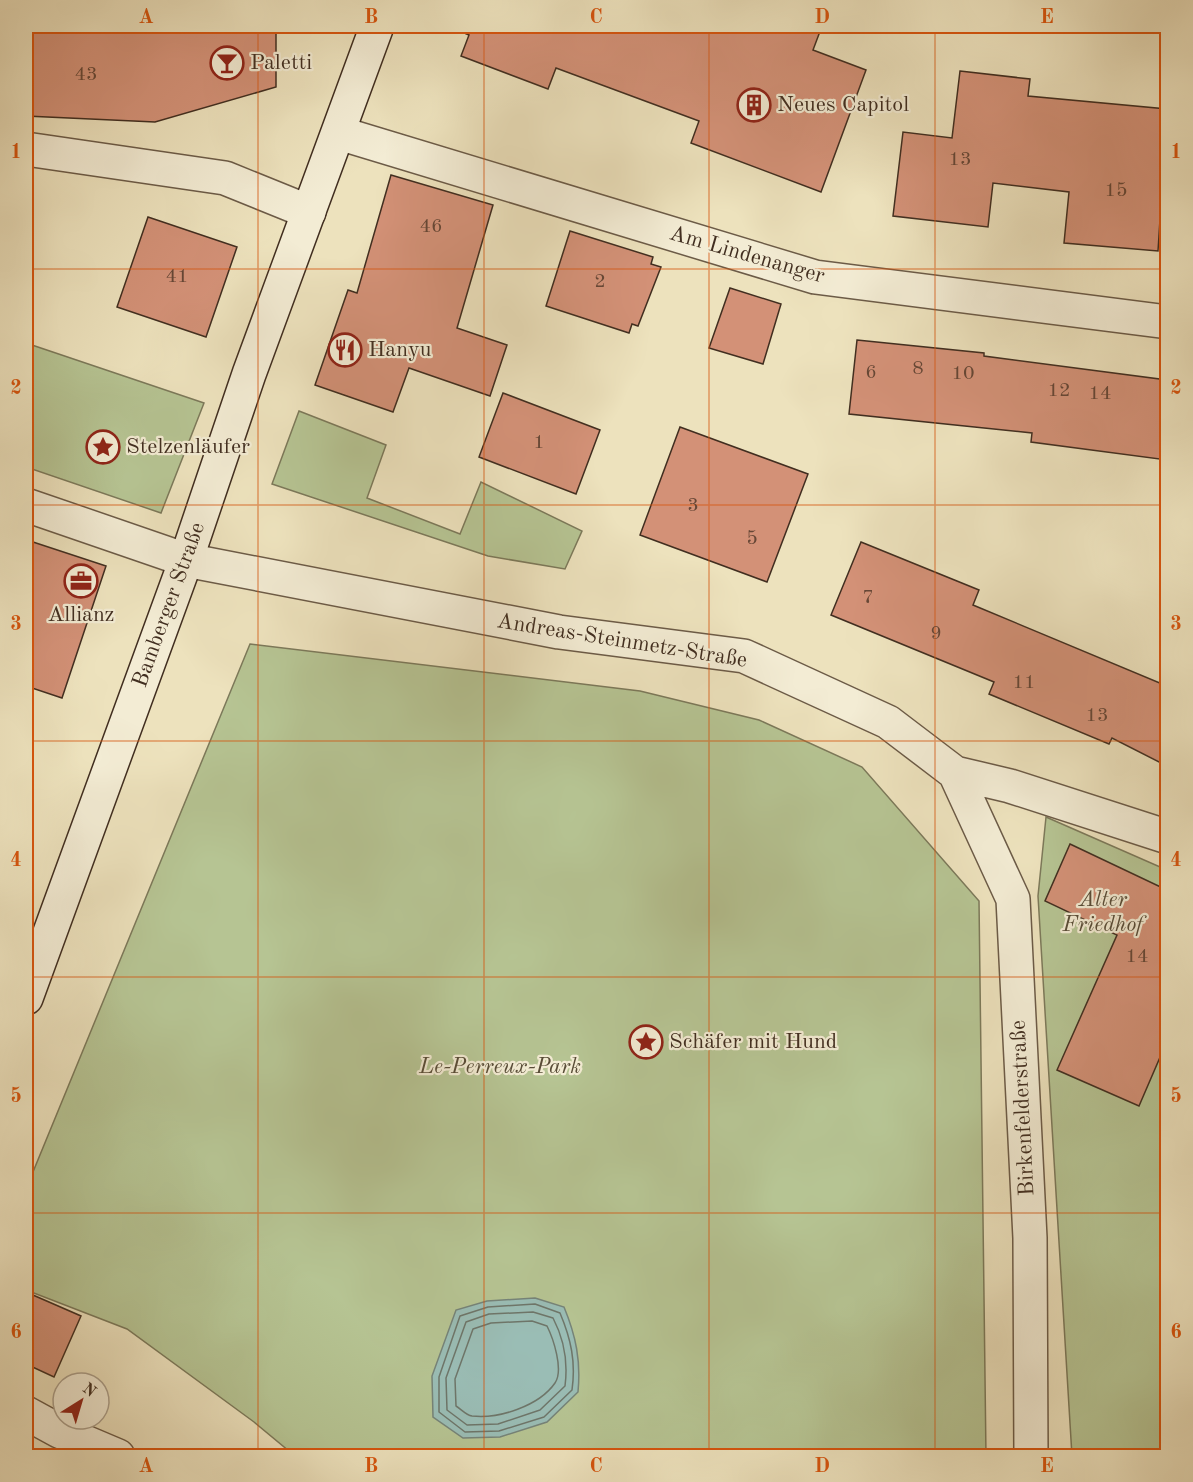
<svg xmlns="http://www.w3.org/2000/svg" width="1193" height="1482" viewBox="0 0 1193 1482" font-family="'Old Standard TT',serif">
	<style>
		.green { fill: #b6c493; stroke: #7c795a; stroke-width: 1.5 }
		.water { fill: #9abdb5; stroke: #768479; stroke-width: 1.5 }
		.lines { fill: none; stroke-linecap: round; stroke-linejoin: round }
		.shore { stroke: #6e766a; stroke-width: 1.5 }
		.building { fill: #d39177; stroke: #412e20; stroke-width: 1.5 }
		.street-casing { stroke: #6c5b47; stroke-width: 36 }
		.secondary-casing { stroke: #412e20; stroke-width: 36 }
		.street { stroke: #f3ecd4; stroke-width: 33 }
		.secondary { stroke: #f3ecd4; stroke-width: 33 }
		.grid { fill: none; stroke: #d7550e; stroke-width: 1.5; stroke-opacity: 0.55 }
		.labels { text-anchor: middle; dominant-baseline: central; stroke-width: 4.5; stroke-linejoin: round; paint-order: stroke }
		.number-label { font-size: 20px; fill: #664736 }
		.poi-label { font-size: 22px; fill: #412e20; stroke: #f3ecd4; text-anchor: start }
		.street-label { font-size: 22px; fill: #412e20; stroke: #f3ecd4 }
		.park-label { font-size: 22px; font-style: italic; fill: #584c37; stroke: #f3ecd4 }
		.neatline { fill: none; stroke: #d7550e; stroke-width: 2 }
		.grid-label { font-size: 20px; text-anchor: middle; font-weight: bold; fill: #d7550e }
	</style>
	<rect width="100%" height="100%" fill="#ede2bd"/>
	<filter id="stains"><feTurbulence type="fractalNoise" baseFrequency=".00333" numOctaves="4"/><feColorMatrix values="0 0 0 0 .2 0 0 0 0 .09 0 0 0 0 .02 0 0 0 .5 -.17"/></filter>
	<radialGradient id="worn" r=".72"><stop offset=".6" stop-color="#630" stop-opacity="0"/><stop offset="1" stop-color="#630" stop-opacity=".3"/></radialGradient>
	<path class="green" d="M 26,343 L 204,403 L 161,513 L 26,467 Z
		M 299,411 L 386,445 L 367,498 L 460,534 L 481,482 L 582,531 L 565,569 L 488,556 L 272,484 Z
		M 250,644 L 640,691 L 759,720 L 862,767 L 979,901 L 986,1456 L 295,1456 L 254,1422 L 127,1329 L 26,1290 L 26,1189 Z
		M 1046,817 L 1167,870 L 1167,1456 L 1072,1456 L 1038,896 Z"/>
	<path class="water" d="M 535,1298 L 564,1307 C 576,1336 581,1361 578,1392 L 547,1422 L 500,1437 L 463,1438 L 433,1417 L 432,1376 L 456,1310 L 487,1301 Z"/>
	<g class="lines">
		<path class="shore" d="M 535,1304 L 560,1313 C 571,1339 576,1362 572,1390 L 544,1417 L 499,1431 L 465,1432 L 439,1412 L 439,1377 L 460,1316 L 488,1307 Z
			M 533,1312 L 553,1318 C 564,1339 568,1363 565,1386 L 540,1410 L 498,1424 L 467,1425 L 447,1410 L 446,1378 L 466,1322 L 489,1314 Z
			M 532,1321 L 547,1326 C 553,1338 564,1370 555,1383 C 539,1406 499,1419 472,1416 C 466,1415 461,1409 456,1406 L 455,1379 L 473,1329 L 491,1323 Z"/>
	</g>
	<path class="building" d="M 26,26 L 276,26 L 276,87 L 155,122 L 26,116 Z
		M 456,26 L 822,26 L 813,50 L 866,70 L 821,192 L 691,143 L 699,121 L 556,68 L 548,89 L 461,56 L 469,35 L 455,29 Z
		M 960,71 L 1030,79 L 1028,96 L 1167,109 L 1158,251 L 1064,243 L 1069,192 L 993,183 L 988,227 L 893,216 L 903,132 L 952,138 Z
		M 391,175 L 493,205 L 457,328 L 507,345 L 490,396 L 409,368 L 393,412 L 315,385 L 348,290 L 357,293 Z
		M 148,217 L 237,247 L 206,337 L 117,307 Z
		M 570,231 L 653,257 L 651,264 L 661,267 L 638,326 L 632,324 L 629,333 L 546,306 Z
		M 730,288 L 781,304 L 763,364 L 709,348 Z
		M 857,340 L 984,353 L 984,356 L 1167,380 L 1167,460 L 1031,442 L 1032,433 L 849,414 Z
		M 503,393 L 600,430 L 576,494 L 479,457 Z
		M 680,427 L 808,474 L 767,582 L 640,535 Z
		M 33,542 L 106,566 L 62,698 L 26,686 L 26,566 Z
		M 861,542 L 979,590 L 973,605 L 1167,686 L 1167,766 L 1112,738 L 1109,744 L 989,694 L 994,682 L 831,615 Z
		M 1070,844 L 1167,890 L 1167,1041 L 1139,1106 L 1057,1070 L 1117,935 L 1045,901 Z
		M 26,1292 L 81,1316 L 54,1377 L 26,1364 Z"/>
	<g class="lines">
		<g class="street-casing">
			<path id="street" d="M 339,133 L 815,277 L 1168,322
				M 26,149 L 225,178 L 309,212
				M 26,505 L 186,560 L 559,632 L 744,656 L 888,722 L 955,773 L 1010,786 L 1168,837
				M 955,773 L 1013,899 L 1030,1238 L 1031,1456
				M 26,1413 L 59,1431 L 118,1456"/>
		</g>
		<g class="secondary-casing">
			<path id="secondary" d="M 26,998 L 186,560 L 249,374 L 377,26"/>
		</g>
		<use href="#street" class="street"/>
		<use href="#secondary" class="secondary"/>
	</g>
	<path class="grid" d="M 258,26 L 258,1456M 484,26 L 484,1456M 709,26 L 709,1456M 935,26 L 935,1456M 26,269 L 1168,269M 26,505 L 1168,505M 26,741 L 1168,741M 26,977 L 1168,977M 26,1213 L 1168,1213"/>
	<defs>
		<g id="bar-ring" transform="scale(1.725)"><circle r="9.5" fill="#f3ecd4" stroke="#8f2418" stroke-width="1.5"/><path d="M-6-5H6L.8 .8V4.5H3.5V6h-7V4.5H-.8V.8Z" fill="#8f2418"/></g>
		<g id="building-ring" transform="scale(1.725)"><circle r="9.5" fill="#f3ecd4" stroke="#8f2418" stroke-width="1.5"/><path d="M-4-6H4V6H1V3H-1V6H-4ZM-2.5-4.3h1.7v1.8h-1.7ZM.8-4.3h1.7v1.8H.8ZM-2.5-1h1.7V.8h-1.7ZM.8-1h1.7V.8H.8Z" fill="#8f2418"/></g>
		<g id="restaurant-ring" transform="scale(1.725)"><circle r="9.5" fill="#f3ecd4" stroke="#8f2418" stroke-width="1.5"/><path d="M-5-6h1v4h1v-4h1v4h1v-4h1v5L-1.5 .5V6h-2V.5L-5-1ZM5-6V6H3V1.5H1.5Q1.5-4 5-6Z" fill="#8f2418"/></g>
		<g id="sight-ring" transform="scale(1.725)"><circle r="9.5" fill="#f3ecd4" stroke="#8f2418" stroke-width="1.5"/><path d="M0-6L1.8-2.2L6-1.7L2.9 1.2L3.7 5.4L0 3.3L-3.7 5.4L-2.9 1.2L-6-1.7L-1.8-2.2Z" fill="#8f2418"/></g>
		<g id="office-ring" transform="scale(1.725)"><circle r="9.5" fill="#f3ecd4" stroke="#8f2418" stroke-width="1.5"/><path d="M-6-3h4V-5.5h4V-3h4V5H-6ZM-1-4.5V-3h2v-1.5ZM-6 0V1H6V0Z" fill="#8f2418"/></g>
	</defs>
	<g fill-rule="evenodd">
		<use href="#bar-ring" x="227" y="63"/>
		<use href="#building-ring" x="754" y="105"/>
		<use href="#restaurant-ring" x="345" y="350"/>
		<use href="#sight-ring" x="103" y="447"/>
		<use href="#office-ring" x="81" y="581"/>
		<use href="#sight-ring" x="646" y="1042"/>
	</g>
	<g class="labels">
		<g class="number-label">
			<text x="86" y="75">43</text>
			<text x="960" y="160">13</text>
			<text x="1116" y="191">15</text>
			<text x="431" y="227">46</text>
			<text x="177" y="277">41</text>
			<text x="600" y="282">2</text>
			<text x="918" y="369">8</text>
			<text x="871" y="373">6</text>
			<text x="963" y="374">10</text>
			<text x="1059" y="391">12</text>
			<text x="1100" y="394">14</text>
			<text x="539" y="443">1</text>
			<text x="693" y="506">3</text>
			<text x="752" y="539">5</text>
			<text x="868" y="598">7</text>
			<text x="936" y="634">9</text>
			<text x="1024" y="683">11</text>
			<text x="1097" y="716">13</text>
			<text x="1137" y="957">14</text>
		</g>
		<g class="poi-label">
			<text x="250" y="63">Paletti</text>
			<text x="777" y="105">Neues Capitol</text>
			<text x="368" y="350">Hanyu</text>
			<text x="126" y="447">Stelzenläufer</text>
			<text x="81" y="615" text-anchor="middle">Allianz</text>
			<text x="669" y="1042">Schäfer mit Hund</text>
		</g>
		<g class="street-label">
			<text transform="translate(747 255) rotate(16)">Am Lindenanger</text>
			<text transform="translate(169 605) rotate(-70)">Bamberger Straße</text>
			<text transform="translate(622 641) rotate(9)">Andreas-Steinmetz-Straße</text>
			<text transform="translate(1023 1108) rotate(-93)">Birkenfelderstraße</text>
		</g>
		<g class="park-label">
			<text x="1103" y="900">Alter<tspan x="1103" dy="25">Friedhof</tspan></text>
			<text x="500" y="1067">Le-Perreux-Park</text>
		</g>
	</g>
	<rect width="1193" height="1482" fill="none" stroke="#ede2bd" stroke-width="66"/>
	<g transform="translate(81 1401) rotate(37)"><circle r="28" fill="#f3ecd4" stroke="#aca08c" stroke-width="1.5"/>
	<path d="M0-4.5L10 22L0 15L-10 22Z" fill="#8f2418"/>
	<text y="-9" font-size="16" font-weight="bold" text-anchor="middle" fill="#412e20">N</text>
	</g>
	<rect x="33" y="33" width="1127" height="1416" class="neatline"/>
	<g class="grid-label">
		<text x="146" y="23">A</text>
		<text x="371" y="23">B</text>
		<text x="596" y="23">C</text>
		<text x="822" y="23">D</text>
		<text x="1047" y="23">E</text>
		<text x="16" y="158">1</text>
		<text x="1176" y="158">1</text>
		<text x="16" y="394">2</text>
		<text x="1176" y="394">2</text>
		<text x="16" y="630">3</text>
		<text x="1176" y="630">3</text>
		<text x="16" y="866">4</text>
		<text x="1176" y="866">4</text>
		<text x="16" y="1102">5</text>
		<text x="1176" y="1102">5</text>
		<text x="16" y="1338">6</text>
		<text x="1176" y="1338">6</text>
		<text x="146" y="1472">A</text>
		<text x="371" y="1472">B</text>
		<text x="596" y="1472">C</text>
		<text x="822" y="1472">D</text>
		<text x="1047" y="1472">E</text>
	</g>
	<rect width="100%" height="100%" filter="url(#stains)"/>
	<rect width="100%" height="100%" fill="url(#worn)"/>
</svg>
